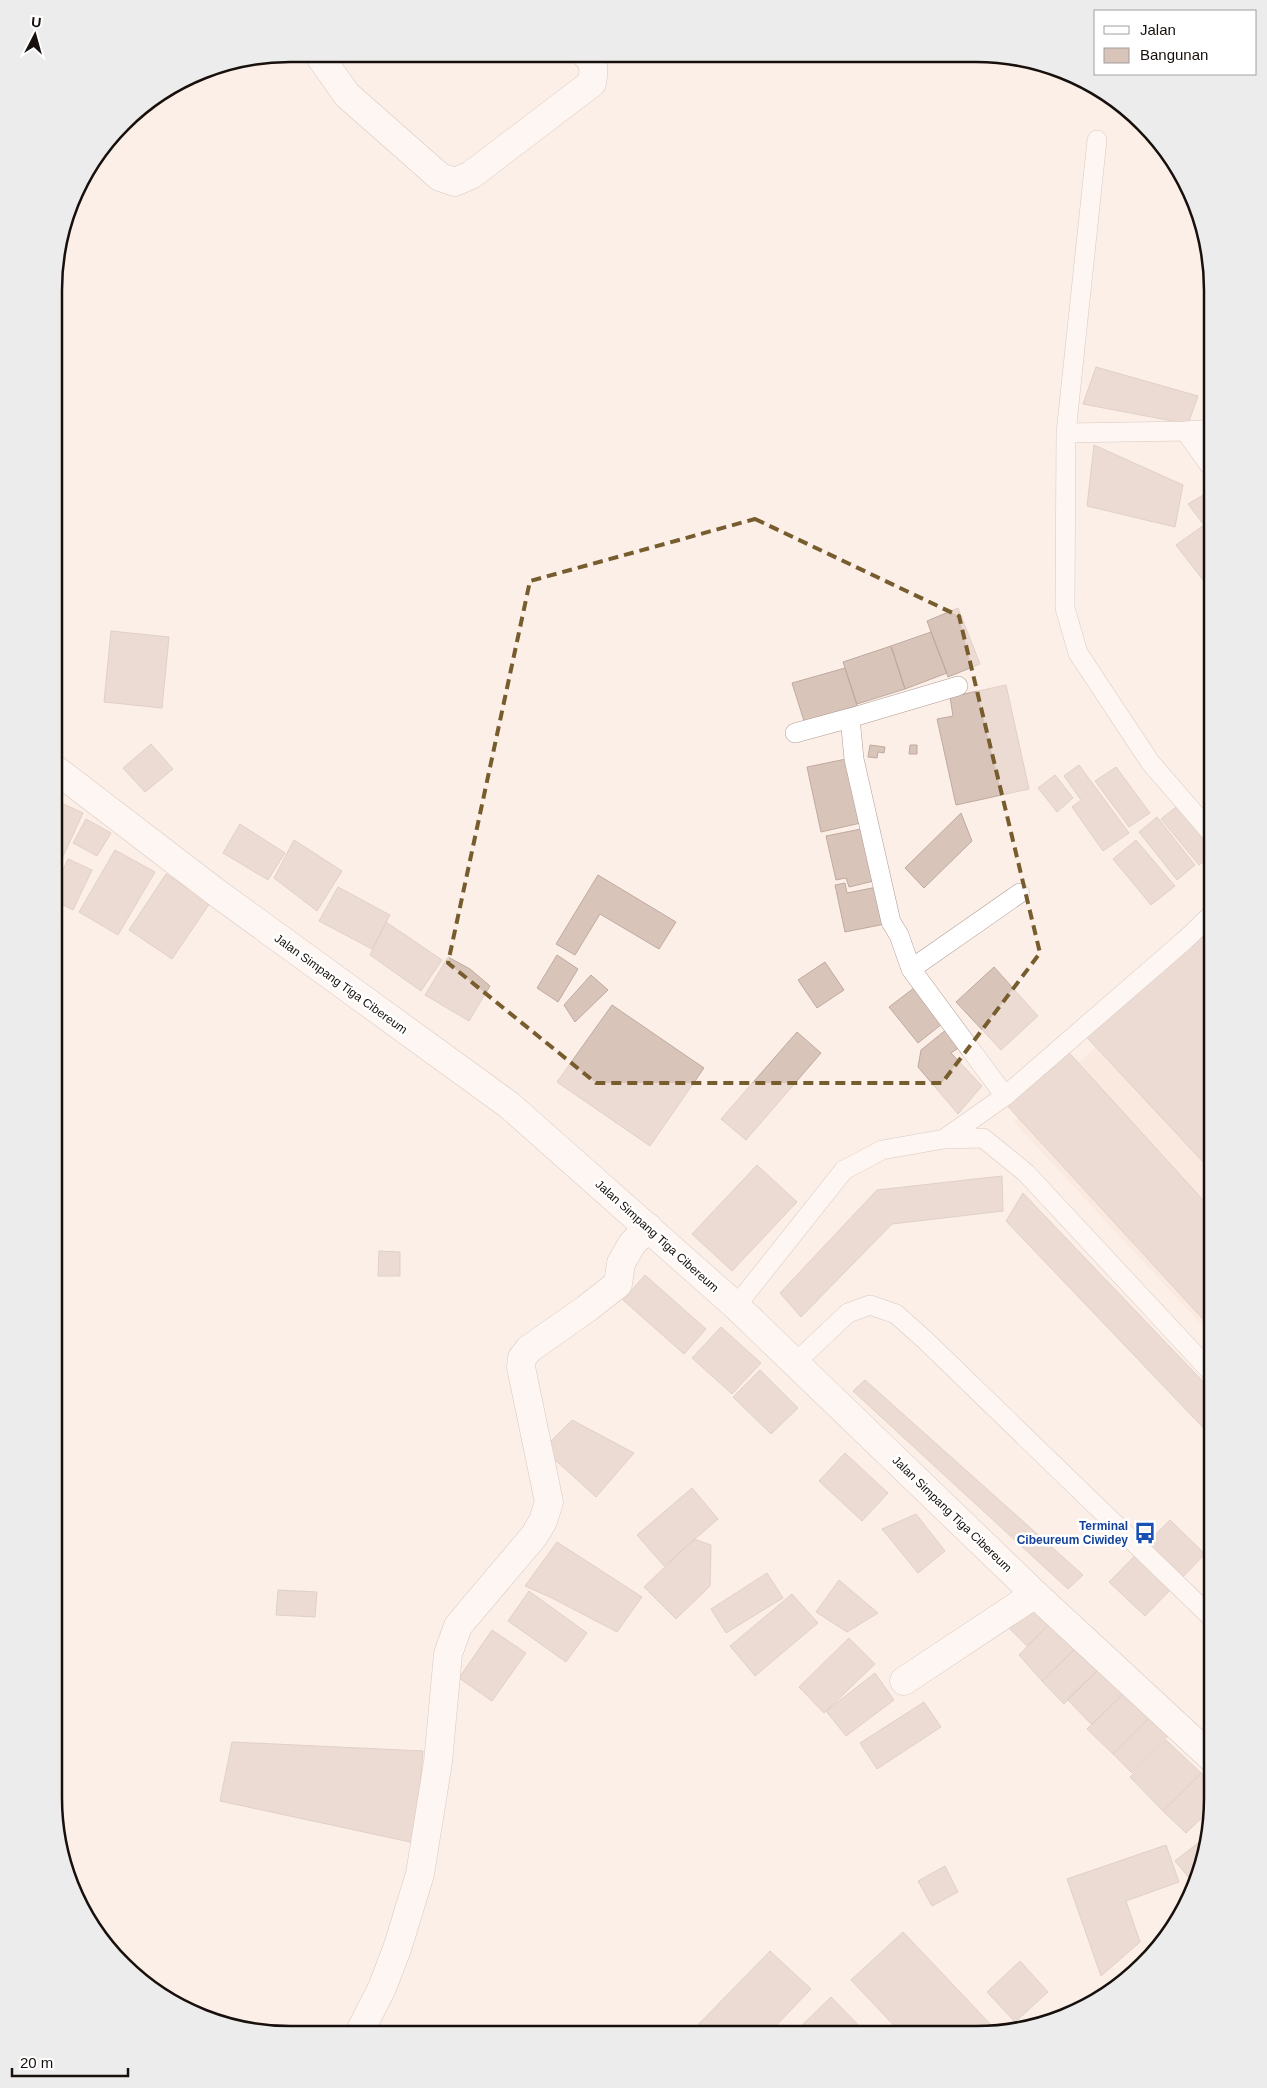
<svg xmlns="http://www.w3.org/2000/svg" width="1267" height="2088" viewBox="0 0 1267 2088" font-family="Arial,sans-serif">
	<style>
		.commercial { fill: #f8e3d5 }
		.building { fill: #d9c4b9; stroke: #bfaaa0 }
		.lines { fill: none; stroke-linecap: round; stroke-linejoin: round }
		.service-casing { stroke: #b09c92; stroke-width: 20 }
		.minor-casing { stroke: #b09c92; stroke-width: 29 }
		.service { stroke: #fff; stroke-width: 19 }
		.minor { stroke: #fff; stroke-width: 28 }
		.marked { fill: none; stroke: #775c2e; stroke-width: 4; stroke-dasharray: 10 6; stroke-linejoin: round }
		.labels { text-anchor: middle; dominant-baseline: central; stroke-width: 5; stroke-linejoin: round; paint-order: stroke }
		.street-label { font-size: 12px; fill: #17100c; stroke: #fff }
		.transit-label { font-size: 12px; font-weight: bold; fill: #164399; stroke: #fff; text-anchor: end }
		.rim { fill: none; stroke: #17100c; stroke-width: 2.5 }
	</style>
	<rect width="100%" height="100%" fill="#fcefe8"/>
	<path class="commercial" d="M 1213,939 L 1213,1337 L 1014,1122 Z"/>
	<path class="building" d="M 1096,367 L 1198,396 L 1188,424 L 1083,404 Z
		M 1094,445 L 1183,485 L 1175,527 L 1087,506 Z
		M 1213,489 L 1213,593 L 1176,545 L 1204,525 L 1188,504 Z
		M 958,608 L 980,664 L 948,677 L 927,621 Z
		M 111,631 L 169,637 L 162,708 L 104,702 Z
		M 931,632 L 947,673 L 905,689 L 891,646 Z
		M 891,646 L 905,689 L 857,704 L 843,662 Z
		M 845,668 L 857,706 L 804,721 L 792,683 Z
		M 1006,685 L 1029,789 L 956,805 L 937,719 L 953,716 L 950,697 Z
		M 151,744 L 173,769 L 145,792 L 123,768 Z
		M 870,745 L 885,747 L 884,753 L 878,752 L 877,758 L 868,757 Z
		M 910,745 L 917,745 L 917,754 L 909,754 Z
		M 1213,755 L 1213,767 L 1207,760 Z
		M 851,758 L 865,822 L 821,832 L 807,767 Z
		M 1079,765 L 1129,833 L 1103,851 L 1072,807 L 1081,800 L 1064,776 Z
		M 1116,767 L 1150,813 L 1129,827 L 1095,781 Z
		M 1055,775 L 1073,798 L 1057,812 L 1038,788 Z
		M 55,800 L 83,813 L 55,874 Z
		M 1181,803 L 1213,841 L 1213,853 L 1199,865 L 1161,819 Z
		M 961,813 L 972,841 L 924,888 L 905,868 Z
		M 1157,817 L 1195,865 L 1177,880 L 1139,832 Z
		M 86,819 L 111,833 L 97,856 L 73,843 Z
		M 240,824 L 285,853 L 268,880 L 223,853 Z
		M 866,828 L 878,880 L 849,887 L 846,878 L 836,880 L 826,836 Z
		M 294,840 L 342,871 L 317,911 L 274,878 Z
		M 1136,840 L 1175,886 L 1151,905 L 1113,859 Z
		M 115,850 L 155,872 L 118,935 L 79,912 Z
		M 68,859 L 92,870 L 73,910 L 55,901 L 55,887 Z
		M 166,874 L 210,903 L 172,959 L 129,930 Z
		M 598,875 L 676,922 L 659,949 L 600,914 L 575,955 L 556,944 Z
		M 845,883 L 847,893 L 882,886 L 890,923 L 845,932 L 835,885 Z
		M 338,887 L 390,915 L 372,949 L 319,921 Z
		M 1213,905 L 1213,1155 L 1204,1163 L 1079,1029 Z
		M 55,918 L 63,921 L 55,942 Z
		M 386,922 L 442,960 L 421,991 L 370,955 Z
		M 557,955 L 578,969 L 558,1002 L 537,988 Z
		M 448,957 L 470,969 L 490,986 L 469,1021 L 425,995 Z
		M 825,962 L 844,990 L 817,1008 L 798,980 Z
		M 994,967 L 1038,1016 L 1001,1050 L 956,1002 Z
		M 591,975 L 608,990 L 575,1022 L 564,1005 Z
		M 914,988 L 942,1024 L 918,1043 L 889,1007 Z
		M 612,1005 L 704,1068 L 650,1146 L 557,1082 Z
		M 947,1029 L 960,1047 L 951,1053 L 982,1086 L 958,1114 L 918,1067 L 921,1050 Z
		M 797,1032 L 821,1053 L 746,1140 L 721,1119 Z
		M 1063,1046 L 1213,1211 L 1213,1330 L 1003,1101 Z
		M 757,1165 L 797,1202 L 732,1271 L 692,1234 Z
		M 1002,1176 L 1003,1211 L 892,1224 L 801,1317 L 780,1293 L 877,1190 Z
		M 1023,1193 L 1213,1392 L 1213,1438 L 1006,1221 Z
		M 379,1251 L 400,1252 L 400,1276 L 378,1276 Z
		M 645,1275 L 706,1329 L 684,1354 L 623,1300 Z
		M 721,1327 L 761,1363 L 732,1394 L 692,1358 Z
		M 760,1370 L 798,1408 L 771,1434 L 733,1397 Z
		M 865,1380 L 1083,1575 L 1068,1589 L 853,1391 Z
		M 572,1420 L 634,1453 L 596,1497 L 543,1449 Z
		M 845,1453 L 888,1493 L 862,1521 L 819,1481 Z
		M 692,1488 L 718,1519 L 664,1566 L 637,1535 Z
		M 916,1514 L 945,1551 L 918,1573 L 882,1529 Z
		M 1170,1520 L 1205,1554 L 1145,1616 L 1109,1582 Z
		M 694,1539 L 711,1545 L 710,1586 L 676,1619 L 644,1587 Z
		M 557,1542 L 642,1597 L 617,1632 L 552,1598 L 525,1586 Z
		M 767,1573 L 783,1598 L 726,1633 L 711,1609 Z
		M 839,1580 L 878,1613 L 847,1632 L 816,1612 Z
		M 278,1590 L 317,1592 L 315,1617 L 276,1615 Z
		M 529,1591 L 587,1633 L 566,1662 L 508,1621 Z
		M 792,1594 L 818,1623 L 755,1676 L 730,1646 Z
		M 1033,1600 L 1053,1620 L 1027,1646 L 1006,1625 Z
		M 1053,1620 L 1080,1644 L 1042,1681 L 1019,1655 Z
		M 492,1630 L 526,1653 L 492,1701 L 459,1678 Z
		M 849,1638 L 875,1664 L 824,1713 L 799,1687 Z
		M 1080,1644 L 1102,1666 L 1064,1704 L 1042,1681 Z
		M 1102,1666 L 1127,1690 L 1092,1725 L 1067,1699 Z
		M 875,1673 L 894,1700 L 846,1736 L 826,1711 Z
		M 1127,1690 L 1152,1715 L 1113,1754 L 1087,1729 Z
		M 924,1702 L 941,1727 L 877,1769 L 860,1743 Z
		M 1152,1715 L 1171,1733 L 1132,1773 L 1113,1754 Z
		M 1166,1740 L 1201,1773 L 1163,1811 L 1130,1777 Z
		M 232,1742 L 423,1751 L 415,1843 L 220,1801 Z
		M 1201,1773 L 1213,1785 L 1213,1807 L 1186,1833 L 1163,1811 Z
		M 1208,1835 L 1201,1874 L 1195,1885 L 1175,1861 Z
		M 1166,1845 L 1179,1882 L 1126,1901 L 1140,1942 L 1101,1976 L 1067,1879 Z
		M 945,1866 L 958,1892 L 932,1906 L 918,1881 Z
		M 903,1932 L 996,2030 L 976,2034 L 902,2034 L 851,1980 Z
		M 770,1951 L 811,1989 L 768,2034 L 690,2033 Z
		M 1020,1961 L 1048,1992 L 1015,2022 L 987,1992 Z
		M 831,1997 L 867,2034 L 793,2034 Z"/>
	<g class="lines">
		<g class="service-casing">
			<path id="service" d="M 1097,140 L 1066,433 L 1065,608 L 1078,653 L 1150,762 L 1213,835
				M 1185,431 L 1213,470
				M 1066,433 L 1185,431 L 1213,429
				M 958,686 L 850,718 L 854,759 L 891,922 L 899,935 L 911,969 L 1005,1096
				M 795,733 L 850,718
				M 911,969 L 1020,893
				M 944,1139 L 1005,1096 L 1185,940 L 1213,913
				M 736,1306 L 844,1170 L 882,1150 L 944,1139 L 983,1138 L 1026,1173 L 1213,1374
				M 795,1363 L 848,1313 L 870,1305 L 896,1314 L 925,1340 L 1213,1619"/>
		</g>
		<g class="minor-casing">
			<path id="minor" d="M 318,54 L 347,95 L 440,177 L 455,182 L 471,175 L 592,83 C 594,72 595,62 586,55
				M 55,769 L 217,893 L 509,1105 L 736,1306 L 1035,1594 L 1213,1759
				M 904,1681 L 1035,1594
				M 359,2033 L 382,1988 L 398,1946 L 420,1874 L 438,1762 L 448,1654 L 458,1626 L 534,1536 L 543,1521 L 549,1502 L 521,1367 L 522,1358 L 529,1349 L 586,1309 L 618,1284 L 621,1263 L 632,1244 L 648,1227"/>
		</g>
		<use href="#service" class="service"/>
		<use href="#minor" class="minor"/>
	</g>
	<path d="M0 0H1267V2088H0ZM 755,519 L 959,616 L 1040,953 L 942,1083 L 596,1083 L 448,963 L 530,581 Z" fill="#fcefe8" fill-opacity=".55" fill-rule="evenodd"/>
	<path class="marked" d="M 755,519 L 959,616 L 1040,953 L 942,1083 L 596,1083 L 448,963 L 530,581 Z"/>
	<defs>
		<g id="bus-bare" transform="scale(1.725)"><path d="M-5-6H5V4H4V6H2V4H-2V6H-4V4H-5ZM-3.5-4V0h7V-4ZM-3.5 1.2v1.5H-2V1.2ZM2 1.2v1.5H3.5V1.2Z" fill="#1a4fb4" stroke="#fff" stroke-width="2.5" paint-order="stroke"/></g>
	</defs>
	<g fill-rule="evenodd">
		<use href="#bus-bare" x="1145" y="1533"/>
	</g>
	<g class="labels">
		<g class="street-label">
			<text transform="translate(341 984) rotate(36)">Jalan Simpang Tiga Cibereum</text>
			<text transform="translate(657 1236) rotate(42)">Jalan Simpang Tiga Cibereum</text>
			<text transform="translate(952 1514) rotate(44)">Jalan Simpang Tiga Cibereum</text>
		</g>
		<g class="transit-label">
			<text x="1128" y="1526">Terminal<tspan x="1128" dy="14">Cibeureum Ciwidey</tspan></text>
		</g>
	</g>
	<path d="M0 0H1267V2088H0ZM290 62H976A228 228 0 0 1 1204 290V1798A228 228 0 0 1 976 2026H290A228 228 0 0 1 62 1798V290A228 228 0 0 1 290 62Z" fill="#ececec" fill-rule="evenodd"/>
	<path class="rim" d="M290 62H976A228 228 0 0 1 1204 290V1798A228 228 0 0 1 976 2026H290A228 228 0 0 1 62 1798V290A228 228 0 0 1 290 62Z"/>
	<rect x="1094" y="10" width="162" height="65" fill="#ffffff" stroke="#a29f9e"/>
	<rect x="1104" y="26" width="25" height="8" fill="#ffffff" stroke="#a29f9e"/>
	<text x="1140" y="35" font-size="15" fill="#17100c">Jalan</text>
	<rect x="1104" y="48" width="25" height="15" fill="#d9c4b9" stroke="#a29f9e"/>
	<text x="1140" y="60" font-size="15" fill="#17100c">Bangunan</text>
	<g transform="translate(35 35) rotate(6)" stroke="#ffffff" stroke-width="4" paint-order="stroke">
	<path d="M0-4L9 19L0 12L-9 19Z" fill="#17100c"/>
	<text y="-8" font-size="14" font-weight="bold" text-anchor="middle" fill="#17100c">U</text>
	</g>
	<path d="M12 2068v8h116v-8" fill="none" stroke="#17100c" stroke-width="2.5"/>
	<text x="20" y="2068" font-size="15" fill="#17100c" stroke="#ffffff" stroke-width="4" paint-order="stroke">20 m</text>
</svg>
